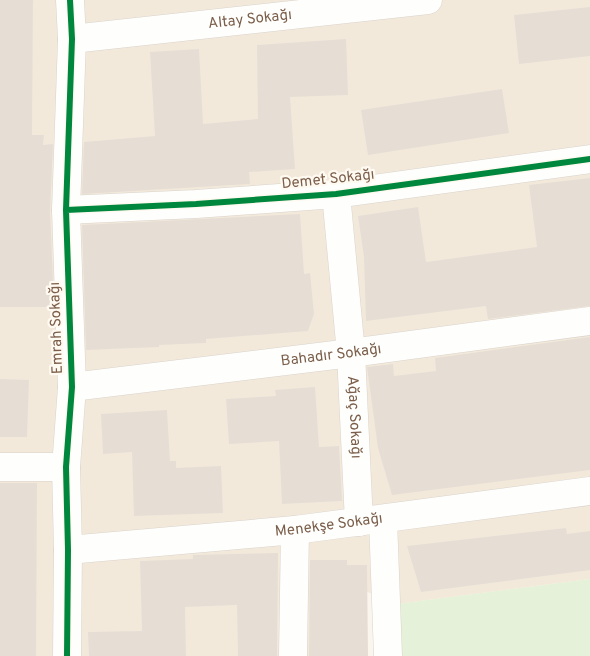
<svg xmlns="http://www.w3.org/2000/svg" width="590" height="656" viewBox="0 0 590 656" font-family="Overpass,sans-serif">
	<style>
		.residential { fill: #f3e9db }
		.green { fill: #e5f1d8 }
		.building { fill: #e6ded5 }
		.lines { fill: none; stroke-linecap: round; stroke-linejoin: round }
		.street-casing { stroke: #d9d3cc; stroke-width: 29 }
		.street { stroke: #fefefc; stroke-width: 28 }
		.cycleway-casing { stroke: #fffaf1; stroke-width: 9 }
		.cycleway { stroke: #00873e; stroke-width: 6 }
		.labels { text-anchor: middle; dominant-baseline: central; stroke-width: 4.5; stroke-linejoin: round; paint-order: stroke }
		.street-label { font-size: 15px; fill: #7b5e4a; stroke: #fffaf1 }
	</style>
	<rect width="100%" height="100%" fill="#faf6ee"/>
	<path class="residential" d="M 0,0 L 590,0 L 590,579 L 397,604 L 365,591 L 365,656 L 0,656 Z"/>
	<path class="green" d="M 590,579 L 590,656 L 399,656 L 397,604 Z"/>
	<path class="building" d="M 0,0 L 33,0 L 32,135 L 44,135 L 43,145 L 53,144 L 50,211 L 54,307 L 0,307 Z
		M 590,7 L 590,56 L 519,64 L 514,15 Z
		M 346,39 L 348,95 L 290,97 L 295,169 L 249,172 L 250,184 L 82,194 L 84,142 L 155,136 L 150,52 L 199,49 L 203,124 L 258,119 L 257,45 Z
		M 502,89 L 509,133 L 368,155 L 361,110 Z
		M 590,178 L 590,306 L 488,319 L 486,306 L 366,321 L 364,257 L 358,216 L 418,207 L 426,262 L 537,247 L 529,185 Z
		M 300,214 L 304,274 L 310,273 L 314,314 L 308,331 L 206,339 L 206,343 L 159,345 L 159,347 L 86,350 L 82,225 Z
		M 590,337 L 590,470 L 392,495 L 378,448 L 367,367 L 393,364 L 394,376 L 436,371 L 435,358 Z
		M 0,379 L 29,380 L 27,437 L 0,437 Z
		M 315,387 L 319,447 L 339,446 L 342,501 L 282,504 L 279,441 L 229,444 L 226,399 L 276,396 L 275,390 Z
		M 167,410 L 170,461 L 176,461 L 176,468 L 221,466 L 223,513 L 134,516 L 132,452 L 103,454 L 101,414 Z
		M 0,483 L 37,483 L 36,656 L 0,656 Z
		M 566,528 L 567,534 L 590,531 L 590,570 L 421,592 L 407,546 Z
		M 278,553 L 277,656 L 238,656 L 237,605 L 185,607 L 186,656 L 89,656 L 88,632 L 142,631 L 140,561 L 193,559 L 193,555 Z
		M 310,560 L 347,560 L 347,565 L 367,565 L 368,656 L 309,656 Z"/>
	<g class="lines">
		<g class="street-casing">
			<g id="street">
				<path id="s1" d="M 72,39 L 428,0"/>
				<path id="s2" d="M 336,194 L 351,353 L 359,522"/>
				<path d="M 66,210 L 196,204 L 336,194 L 590,159"/>
				<path id="s3" d="M 72,387 L 351,353 L 590,321"/>
				<path d="M 0,467 L 66,467"/>
				<path d="M 383,519 L 388,656"/>
				<path id="s4" d="M 68,550 L 295,530 L 590,491"/>
				<path d="M 67,656 L 68,550 L 66,467 L 72,387 L 66,210 L 72,39 L 70,0"/>
				<path d="M 293,656 L 295,530"/>
			</g>
		</g>
		<use href="#street" class="street"/>
		<g class="cycleway-casing">
			<path id="cycleway" d="M 66,210 L 196,204 L 336,194 L 590,159
				M 67,656 L 68,550 L 66,467 L 72,387 L 66,210 L 72,39 L 70,0"/>
		</g>
		<use href="#cycleway" class="cycleway"/>
	</g>
	<g class="labels">
		<g class="street-label">
			<text stroke="none"><textPath href="#s1" startOffset="179">Altay Sokağı</textPath></text>
			<text transform="translate(328 180) rotate(-6)">Demet Sokağı</text>
			<text transform="translate(57 328) rotate(-92)">Emrah Sokağı</text>
			<text stroke="none"><textPath href="#s3" startOffset="261">Bahadır Sokağı</textPath></text>
			<text stroke="none"><textPath href="#s2" startOffset="224">Ağaç Sokağı</textPath></text>
			<text stroke="none"><textPath href="#s4" startOffset="262">Menekşe Sokağı</textPath></text>
		</g>
	</g>
</svg>
